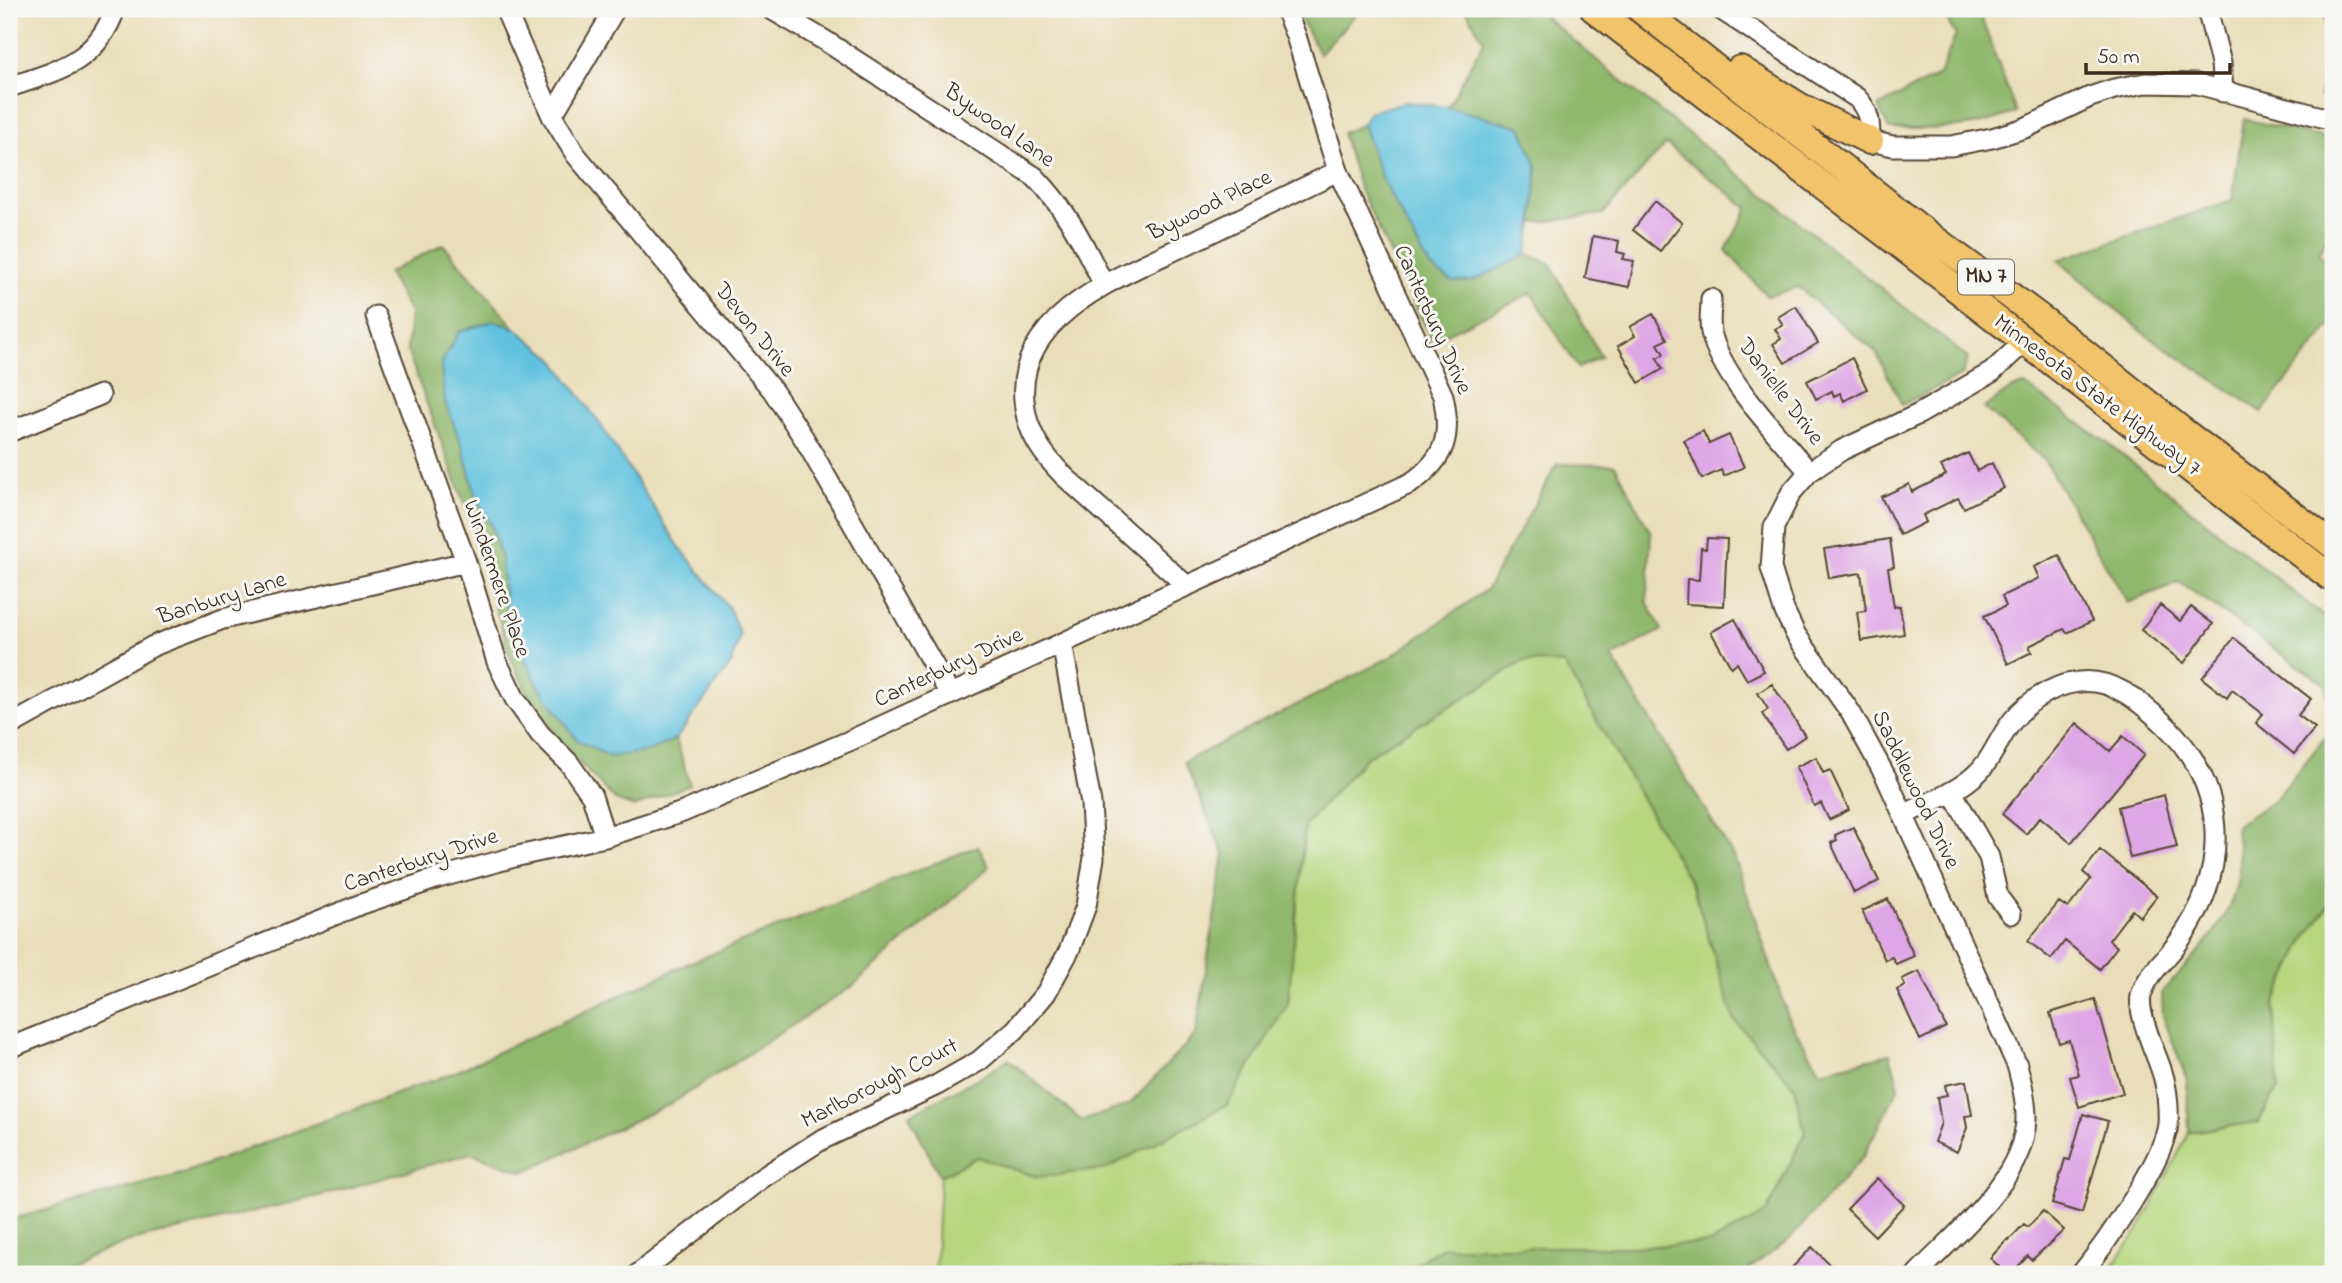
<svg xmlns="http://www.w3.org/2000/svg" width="2342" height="1283" viewBox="0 0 2342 1283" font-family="'Indie Flower',sans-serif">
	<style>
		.green { fill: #b6d77e; stroke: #78804e; stroke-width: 2 }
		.forest { fill: #90b86d; stroke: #667146; stroke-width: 2 }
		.water { fill: #61c2df; stroke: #4e767e; stroke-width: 2 }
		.building { fill: #dea6e6 }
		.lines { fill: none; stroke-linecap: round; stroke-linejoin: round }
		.minor-casing { stroke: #554535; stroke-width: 23 }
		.major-casing { stroke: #554535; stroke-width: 30 }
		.minor { stroke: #fff; stroke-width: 19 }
		.major { stroke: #f1c36a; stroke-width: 26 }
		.labels { text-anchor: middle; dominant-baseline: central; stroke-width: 6; stroke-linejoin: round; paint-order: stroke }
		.shield { fill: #f6f6f2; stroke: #73675e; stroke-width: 2 }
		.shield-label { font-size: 21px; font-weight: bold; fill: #3b2a1e }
		.street-label { font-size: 23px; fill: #3b2a1e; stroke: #f6f6f2 }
	</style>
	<rect width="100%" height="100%" fill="#f6f6f2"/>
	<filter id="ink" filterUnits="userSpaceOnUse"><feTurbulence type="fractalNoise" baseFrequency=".0143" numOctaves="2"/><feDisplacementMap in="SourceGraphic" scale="14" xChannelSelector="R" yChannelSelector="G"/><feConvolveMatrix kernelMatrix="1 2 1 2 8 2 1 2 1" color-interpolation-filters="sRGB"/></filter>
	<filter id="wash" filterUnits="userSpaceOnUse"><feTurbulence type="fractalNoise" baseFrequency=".00686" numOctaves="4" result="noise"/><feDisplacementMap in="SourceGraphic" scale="28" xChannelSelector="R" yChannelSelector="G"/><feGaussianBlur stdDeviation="1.57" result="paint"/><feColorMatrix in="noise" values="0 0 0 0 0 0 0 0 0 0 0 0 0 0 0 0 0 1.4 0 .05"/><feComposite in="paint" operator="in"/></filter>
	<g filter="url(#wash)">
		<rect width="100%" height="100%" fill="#eadeba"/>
		<path class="green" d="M 1524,661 L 1564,664 L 1693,887 L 1734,1020 L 1795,1087 L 1805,1133 L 1766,1213 L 1710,1243 L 1635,1247 L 1443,1247 L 1399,1274 L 933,1274 L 936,1261 L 940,1176 L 977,1157 L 1037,1177 L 1288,1003 L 1305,825 L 1366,757 Z
			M 2333,899 L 2333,1274 L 2107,1274 L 2141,1226 L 2189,1132 L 2259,1122 L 2278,1088 L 2274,1004 L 2304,941 Z"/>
		<path class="forest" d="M 1296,9 L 1361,9 L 1319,54 Z
			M 1465,9 L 1536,9 L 1606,68 L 1968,358 L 1962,375 L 1902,405 L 1876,352 L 1798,287 L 1767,296 L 1726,250 L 1748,208 L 1666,144 L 1603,214 L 1533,223 L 1537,166 L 1448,107 L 1484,41 Z
			M 1940,9 L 1978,9 L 2016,112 C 1970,131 1938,129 1889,129 L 1878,107 L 1939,75 L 1956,35 Z
			M 2322,9 L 2333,9 L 2333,101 L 2320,97 L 2327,29 Z
			M 2244,119 L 2333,140 L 2333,225 L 2319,254 L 2333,264 L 2333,322 L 2262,412 L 2146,335 L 2058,260 L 2232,200 Z
			M 1363,124 L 1382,179 L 1430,267 L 1454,282 L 1473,281 L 1527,254 L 1550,263 L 1601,357 L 1578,368 L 1531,293 L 1432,341 L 1360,190 L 1342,133 Z
			M 443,244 L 515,328 L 493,321 L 445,402 L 462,445 L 476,497 L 492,527 L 501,558 L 505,604 L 648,751 L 676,739 L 690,785 L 634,807 L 615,800 L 569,752 L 530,700 L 510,656 L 469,516 L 407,350 L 410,312 L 388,273 Z
			M 2025,385 L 2110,445 L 2333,624 L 2333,799 L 2330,804 L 2329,835 L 2333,852 L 2333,899 L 2304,941 L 2274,1004 L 2278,1088 L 2258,1122 L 2189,1132 L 2187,1080 L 2163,1016 L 2162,992 C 2195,956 2239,916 2239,863 C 2239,851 2237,837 2236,825 L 2274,801 L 2332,729 L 2326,685 L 2179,582 L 2128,603 L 2044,460 L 1984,408 L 2013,388 Z
			M 1557,464 L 1615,465 L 1651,533 L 1647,602 L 1662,630 L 1612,657 L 1735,859 L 1789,1020 L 1821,1071 L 1890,1054 L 1899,1087 L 1863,1157 L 1790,1239 L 1742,1274 L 1399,1274 L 1443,1247 L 1635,1247 L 1710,1243 L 1766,1213 L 1805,1133 L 1795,1087 L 1734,1020 L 1693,887 L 1564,664 L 1524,661 L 1366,757 L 1305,825 L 1288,1003 L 1227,1105 L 1106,1169 L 1037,1177 L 977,1157 L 940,1176 L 909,1115 L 984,1075 L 1008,1059 L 1082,1121 L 1130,1104 L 1196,1034 L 1224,854 L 1184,762 L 1389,658 L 1487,589 Z
			M 978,846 L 989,867 L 853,986 L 672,1103 L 523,1172 L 471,1153 L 327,1194 L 127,1242 L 43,1274 L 9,1274 L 9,1220 L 181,1174 L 455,1072 L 687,964 Z"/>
		<path class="water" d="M 1405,102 L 1448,107 L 1521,127 L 1537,166 L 1533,223 L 1527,254 L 1473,281 L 1453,282 L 1430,267 L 1382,179 L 1363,124 L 1370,112 Z
			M 493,321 L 515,328 L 553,358 L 598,421 L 680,548 L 729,608 L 740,635 L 731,664 L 676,739 L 648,751 L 610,757 L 577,740 L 537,683 L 518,645 L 505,604 L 501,558 L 492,527 L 476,497 L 462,445 L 445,402 L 441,364 L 459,332 Z"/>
		<g id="blocks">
			<path class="building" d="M 1655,201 L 1682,223 L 1660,251 L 1633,230 Z
				M 1593,236 L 1619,241 L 1617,252 L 1625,254 L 1623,259 L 1634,261 L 1629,287 L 1585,278 Z
				M 1796,306 L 1818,343 L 1785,363 L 1773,344 L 1781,339 L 1775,329 L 1783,325 L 1778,317 Z
				M 1653,314 L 1667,339 L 1658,344 L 1664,354 L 1657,358 L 1663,369 L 1639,383 L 1618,346 L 1635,336 L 1630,327 Z
				M 1852,358 L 1867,389 L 1844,401 L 1840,393 L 1834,396 L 1832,391 L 1816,399 L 1807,381 Z
				M 1703,431 L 1709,444 L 1729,435 L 1744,467 L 1724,476 L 1721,470 L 1702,479 L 1684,440 Z
				M 1968,453 L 1977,471 L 1992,463 L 2004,488 L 1964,508 L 1958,498 L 1923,515 L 1926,522 L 1900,535 L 1881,497 L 1909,484 L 1912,492 L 1946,475 L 1941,466 Z
				M 1707,538 L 1727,539 L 1724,606 L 1686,604 L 1687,579 L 1699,580 L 1701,548 L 1706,549 Z
				M 1890,539 L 1894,567 L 1888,568 L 1894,607 L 1900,606 L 1904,634 L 1861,641 L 1857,612 L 1866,611 L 1861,573 L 1829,578 L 1824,549 Z
				M 2059,555 L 2092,621 L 2067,633 L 2064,629 L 2029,646 L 2032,652 L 2008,664 L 1984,616 L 2006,606 L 2002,596 L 2039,578 L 2034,567 Z
				M 2160,605 L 2180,621 L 2191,607 L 2213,624 L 2184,663 L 2141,630 Z
				M 1735,619 L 1764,671 L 1747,680 L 1737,663 L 1731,667 L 1711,632 Z
				M 2234,638 L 2311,699 L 2298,715 L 2315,728 L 2294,754 L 2256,723 L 2263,714 L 2232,690 L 2227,698 L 2202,678 Z
				M 1772,684 L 1805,736 L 1786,749 L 1762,714 L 1768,709 L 1758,693 Z
				M 2077,723 L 2110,751 L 2123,736 L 2144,755 L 2071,843 L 2040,817 L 2026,834 L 2002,814 Z
				M 1816,757 L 1823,773 L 1830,770 L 1849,810 L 1829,820 L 1821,803 L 1814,806 L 1796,767 Z
				M 2164,795 L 2177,847 L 2130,858 L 2118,807 Z
				M 1853,827 L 1879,881 L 1854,893 L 1831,843 L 1837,840 L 1835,835 Z
				M 2100,850 L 2157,896 L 2140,917 L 2132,910 L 2109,940 L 2117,947 L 2100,969 L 2065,941 L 2051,959 L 2028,941 L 2059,902 L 2068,908 L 2091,879 L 2083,872 Z
				M 1888,899 L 1914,956 L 1896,964 L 1892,957 L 1885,960 L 1862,911 Z
				M 1919,971 L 1946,1027 L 1920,1040 L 1897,990 L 1905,986 L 1902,979 Z
				M 2095,999 L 2123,1093 L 2079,1107 L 2070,1077 L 2079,1075 L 2069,1040 L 2059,1043 L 2050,1013 Z
				M 1966,1081 L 1972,1115 L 1965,1116 L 1967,1128 L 1957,1152 L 1934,1142 L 1941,1123 L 1937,1097 L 1947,1095 L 1945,1085 Z
				M 2083,1114 L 2108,1121 L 2082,1213 L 2052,1204 L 2065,1159 L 2070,1160 Z
				M 1877,1178 L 1904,1205 L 1875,1236 L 1847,1209 Z
				M 2043,1211 L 2064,1230 L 2032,1260 L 2028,1256 L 2011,1274 L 2007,1274 L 1990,1258 L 2008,1239 L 2009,1240 L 2024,1224 L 2028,1227 Z
				M 1812,1247 L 1833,1268 L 1827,1274 L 1786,1274 Z"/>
		</g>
	</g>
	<g filter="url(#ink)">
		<use href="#blocks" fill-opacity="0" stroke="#554535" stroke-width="2"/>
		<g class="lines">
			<g class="minor-casing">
				<path id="minor" d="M 505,9 L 552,116 L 576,155 L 773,391 L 805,440 L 950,694
					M 771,9 L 824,40 L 1035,177 C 1069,213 1082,241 1104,285
					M 1720,9 L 1857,98 C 1870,112 1870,123 1870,141 L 1893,146 L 1951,146 L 1992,138 L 2025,128 L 2090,97 L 2114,89 L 2145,83 L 2197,84 L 2333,120
					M 2207,9 L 2221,63 L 2223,92
					M 9,87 C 58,71 97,62 115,9
					M 552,116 L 615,9
					M 1711,299 C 1711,310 1709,322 1711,332 C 1722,379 1778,434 1809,472
					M 376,316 L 466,562 L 497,662 L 515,699 L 540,734 L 569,763 L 592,796 L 605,837
					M 9,432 L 100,395
					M 1187,586 L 1065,477 C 1043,455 1026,432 1024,400 C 1016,313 1126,274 1190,243 C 1239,219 1289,195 1338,171
					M 9,726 L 153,646 L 223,619 L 466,562
					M 1952,792 L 1989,857 L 1998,897 L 2011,914
					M 1903,815 C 1926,804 1953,794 1973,777 C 1989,764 1995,747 2006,730 C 2021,706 2049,685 2079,682 C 2112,678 2138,700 2161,721 C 2228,783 2231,868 2180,940 C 2167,959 2147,973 2141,996 C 2137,1014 2156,1053 2162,1072 C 2167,1087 2169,1108 2168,1124 C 2164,1160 2105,1245 2081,1274
					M 9,1048 L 359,905 L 438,878 L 518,856 L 605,837 L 683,812 L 849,741 L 1411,483 C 1445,459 1452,437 1443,396 L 1338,171 L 1296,36 L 1285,9
					M 638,1274 L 762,1178 L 821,1140 L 937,1085 L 979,1061 L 1015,1030 L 1046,993 L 1069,951 L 1086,906 L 1094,858 L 1091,803 L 1062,643
					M 1917,1274 C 1956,1233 2025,1179 2026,1118 C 2026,1100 2022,1083 2017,1065 L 1886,777 L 1851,713 L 1796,635 L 1784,610 L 1771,568 L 1774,527 L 1791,493 L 1809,472 L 1842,450 L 1919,414 L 1992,372 L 2025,341"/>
			</g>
			<g class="major-casing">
				<path id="major" d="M 1594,9 L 2333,579
					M 1640,9 L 1917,226 L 2043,320 L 2180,429 L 2333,545
					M 1740,69 L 1799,106 L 1870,141"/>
			</g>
			<use href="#minor" class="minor"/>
			<use href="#major" class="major"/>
		</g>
	</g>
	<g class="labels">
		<rect class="shield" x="1958" y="259.5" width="56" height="35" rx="5"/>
		<g class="shield-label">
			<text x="1986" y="277">MN 7</text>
		</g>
		<g class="street-label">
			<text transform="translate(999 126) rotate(35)">Bywood Lane</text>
			<text transform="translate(1210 206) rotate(-26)">Bywood Place</text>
			<text transform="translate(1432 320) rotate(66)">Canterbury Drive</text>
			<text transform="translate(754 330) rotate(51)">Devon Drive</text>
			<text transform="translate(1780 392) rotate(53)">Danielle Drive</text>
			<text transform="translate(2097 396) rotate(37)">Minnesota State Highway 7</text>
			<text transform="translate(496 579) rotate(71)">Windermere Place</text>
			<text transform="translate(222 599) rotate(-17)">Banbury Lane</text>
			<text transform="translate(949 668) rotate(-25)">Canterbury Drive</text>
			<text transform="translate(1915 790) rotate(64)">Saddlewood Drive</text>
			<text transform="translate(421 861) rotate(-18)">Canterbury Drive</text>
			<text transform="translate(880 1084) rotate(-27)">Marlborough Court</text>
		</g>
	</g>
	<rect width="2342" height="1283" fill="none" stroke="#f6f6f2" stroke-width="35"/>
	<path d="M2086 63v10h144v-10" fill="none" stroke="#3b2a1e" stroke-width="3.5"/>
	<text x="2097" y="63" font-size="21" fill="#3b2a1e" stroke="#f6f6f2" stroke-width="5" paint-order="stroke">50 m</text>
</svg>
